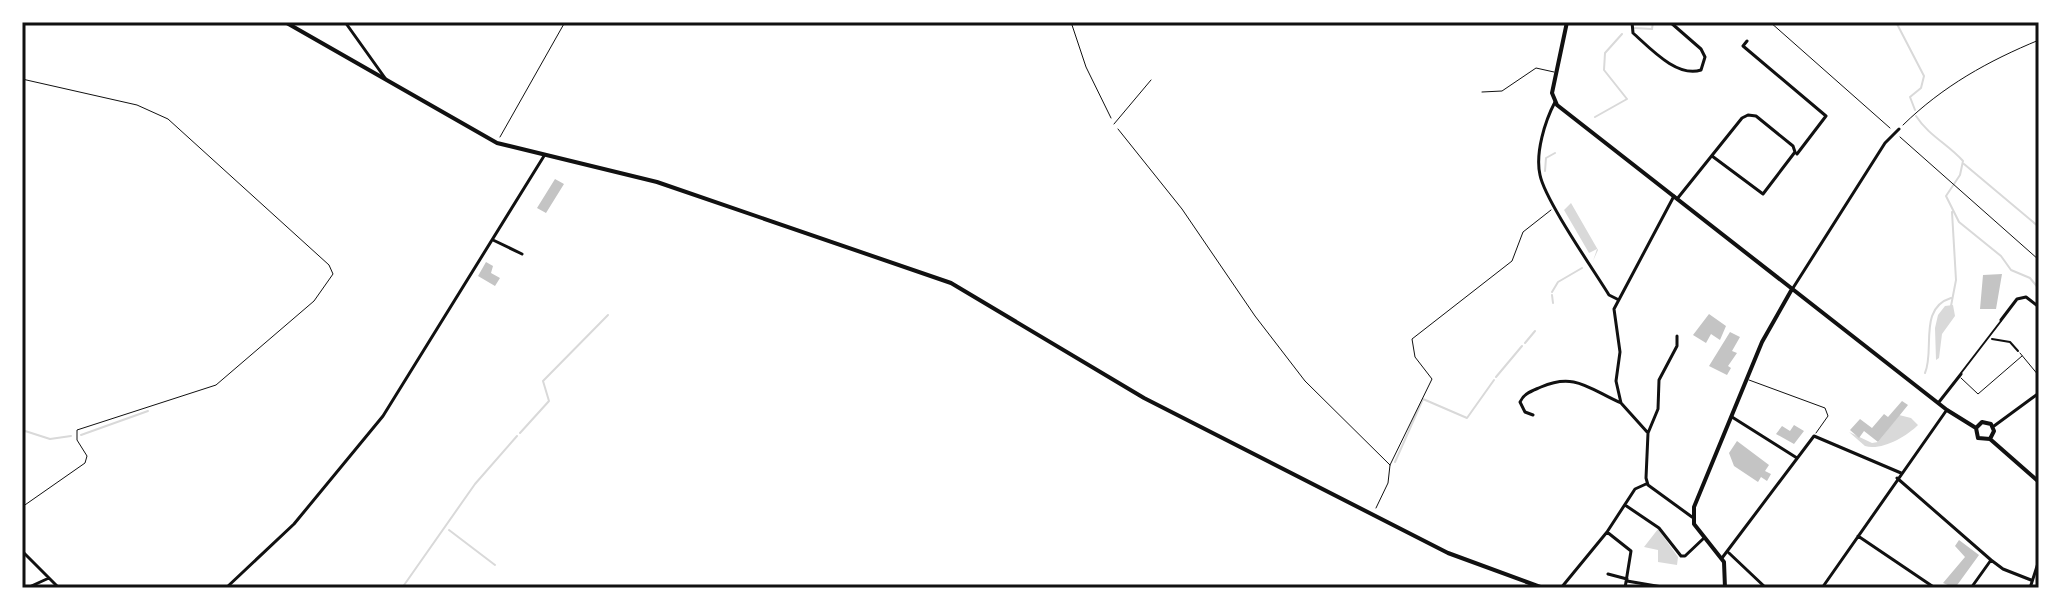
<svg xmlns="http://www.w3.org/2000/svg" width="2061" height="610" viewBox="0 0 2061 610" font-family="'Times New Roman',serif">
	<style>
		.water { fill: #d9d9d9 }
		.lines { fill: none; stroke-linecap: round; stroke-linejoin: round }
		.stream { stroke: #d9d9d9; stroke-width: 2 }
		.building { fill: #c4c4c4 }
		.path { stroke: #111; stroke-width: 1 }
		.service { stroke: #111; stroke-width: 1 }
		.pedestrian { stroke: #111; stroke-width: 2 }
		.minor { stroke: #111; stroke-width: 3 }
		.tertiary { stroke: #111; stroke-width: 4 }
		.neatline { fill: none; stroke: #111; stroke-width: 3 }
	</style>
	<rect width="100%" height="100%" fill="#fff"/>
	<path class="water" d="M 1571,203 L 1598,250 L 1593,261 L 1597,249 L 1589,253 L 1564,210 Z
		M 1953,305 L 1955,316 L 1942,334 L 1939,358 L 1936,360 L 1935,328 L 1938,315 L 1945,306 Z
		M 1899,415 L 1911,418 L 1918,425 C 1906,437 1881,451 1865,446 L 1849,432 L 1872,443 L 1878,442 Z
		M 1658,529 L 1678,557 L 1677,565 L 1658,562 L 1658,550 L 1644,547 Z"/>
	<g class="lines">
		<path class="stream" d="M 1896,22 L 1924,76 L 1921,88 L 1910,97 L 1915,110
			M 2012,24 L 2014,22
			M 1634,28 L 1652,29 L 1653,22
			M 1916,116 C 1929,136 1948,144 1963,161 L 1960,175 L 1946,196 L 1959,222 L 2001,256 L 2011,270 L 2030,278 L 2039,289
			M 1595,117 L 1627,99 L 1604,70 L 1605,53 L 1622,34
			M 1964,164 L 2039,227
			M 1545,171 L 1546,158 L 1555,153
			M 1552,292 L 1558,282 L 1582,268
			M 1552,295 L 1553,303
			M 1951,306 L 1956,280 L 1952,212
			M 1525,343 L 1535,331
			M 1925,373 C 1935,350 1918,308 1951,298
			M 1496,377 L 1522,346
			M 22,430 L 50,439 L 71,436
			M 520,433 L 549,401 L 543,381 L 608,315
			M 81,435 L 148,411
			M 1395,462 L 1423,399 L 1467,418 L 1494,380
			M 449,530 L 495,565
			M 402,588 L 475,484 L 517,436"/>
	</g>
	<path class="building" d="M 555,179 L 564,184 L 546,213 L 537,208 Z
		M 486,262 L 493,266 L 491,273 L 500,278 L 495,286 L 478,276 Z
		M 2002,274 L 1996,309 L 1980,309 L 1983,275 Z
		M 1709,314 L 1726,326 L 1720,340 L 1711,334 L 1706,343 L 1693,335 Z
		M 1730,332 L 1740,337 L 1732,351 L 1737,353 L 1728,366 L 1731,368 L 1727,375 L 1709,366 Z
		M 1902,401 L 1908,405 L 1878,442 L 1864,431 L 1859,438 L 1850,430 L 1860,419 L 1872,428 L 1884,414 L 1888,417 Z
		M 1794,425 L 1804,431 L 1794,444 L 1776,434 L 1782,426 L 1790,431 Z
		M 1737,441 L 1769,465 L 1765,471 L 1771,474 L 1767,481 L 1761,477 L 1758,482 L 1734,466 L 1729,453 Z
		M 1959,540 L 1979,555 L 1955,588 L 1943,583 L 1965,557 L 1955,546 Z"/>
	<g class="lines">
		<path class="path" d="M 1071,22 L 1086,67 L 1111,118
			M 1770,22 L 1890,128
			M 22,79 L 137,105 L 168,119 L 329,265 L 333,274 L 314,301 L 216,385 L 77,430 L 77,440 L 87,456 L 85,463 L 22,507
			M 1903,125 C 1943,86 1988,61 2039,40
			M 1118,129 L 1182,209 L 1255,316 L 1305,381 L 1390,465
			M 500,137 L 565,22
			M 1900,137 L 2039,260
			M 1376,508 L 1388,483 L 1390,465 L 1432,379 L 1415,357 L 1412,339 L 1512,261 L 1523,232 L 1551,210"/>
		<path class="service" d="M 1482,92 L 1502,91 L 1536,68 L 1554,72
			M 1114,124 L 1151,80
			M 2020,353 L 2039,376
			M 1961,378 L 1978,394 L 2022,356
			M 1749,380 L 1825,408 L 1828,416 L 1816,433"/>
		<path class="pedestrian" d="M 1992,339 L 2010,342 L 2018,351
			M 1961,373 L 2001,321"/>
		<path class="minor" d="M 345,22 L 385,78
			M 1632,22 L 1633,33 C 1650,48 1677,78 1701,70 L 1705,57 L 1701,49 L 1670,22
			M 1747,41 L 1743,46 L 1826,116 L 1797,154
			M 1555,102 C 1545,121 1535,153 1540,175 C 1545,200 1593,269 1609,295 L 1617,299
			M 1677,199 L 1742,118 L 1748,115 L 1756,116 L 1793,146 L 1795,152 L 1763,194 L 1712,156
			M 493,240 L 522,254
			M 1793,288 L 1885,143 L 1899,129
			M 2001,320 L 2017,299 L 2026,297 L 2039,307
			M 1677,336 L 1677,346 L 1659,380 L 1658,409 L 1648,433 L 1646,478 L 1648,485 L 1692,517
			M 1939,402 L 1961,374
			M 1533,415 L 1525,412 L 1520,402 C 1524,393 1532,391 1541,387 C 1575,372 1589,389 1621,403
			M 1732,417 L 1797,458
			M 1994,426 L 2039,393
			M 1648,433 L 1621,403 L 1616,381 L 1620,352 L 1614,309 L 1674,196
			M 1897,478 L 1991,560 L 1971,588
			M 1625,505 L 1659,528 L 1681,556 L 1685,556 L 1704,538
			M 1607,532 L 1631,551 L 1625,588
			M 1858,536 L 1935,588
			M 22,551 L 59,588
			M 1729,553 L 1766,588
			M 1722,558 L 1814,436 L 1901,473
			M 1991,560 L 2003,569 L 2031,580
			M 1608,574 L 1627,579
			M 1627,581 L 1668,588
			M 27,588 L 49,578
			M 226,588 L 294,524 L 383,416 L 544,156
			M 1561,588 L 1607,532 L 1635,489 L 1646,484
			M 1822,588 L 1946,411
			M 2030,588 L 2039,560"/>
		<path class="tertiary" d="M 285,22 L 497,143 L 657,182 L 951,283 L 1144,398 L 1448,553 L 1543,588
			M 1567,22 L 1552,93 L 1557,105 L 1947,410 L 1976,428 L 1978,438 L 1990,439 L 2039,482
			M 1976,428 L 1982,422 L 1991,424 L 1994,431 L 1990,439
			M 1725,588 L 1724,562 L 1694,524 L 1694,507 L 1762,342 L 1792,289"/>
	</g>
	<rect width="2061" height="610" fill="none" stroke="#ffffff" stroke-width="48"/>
	<rect x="24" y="24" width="2013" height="562" class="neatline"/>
</svg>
